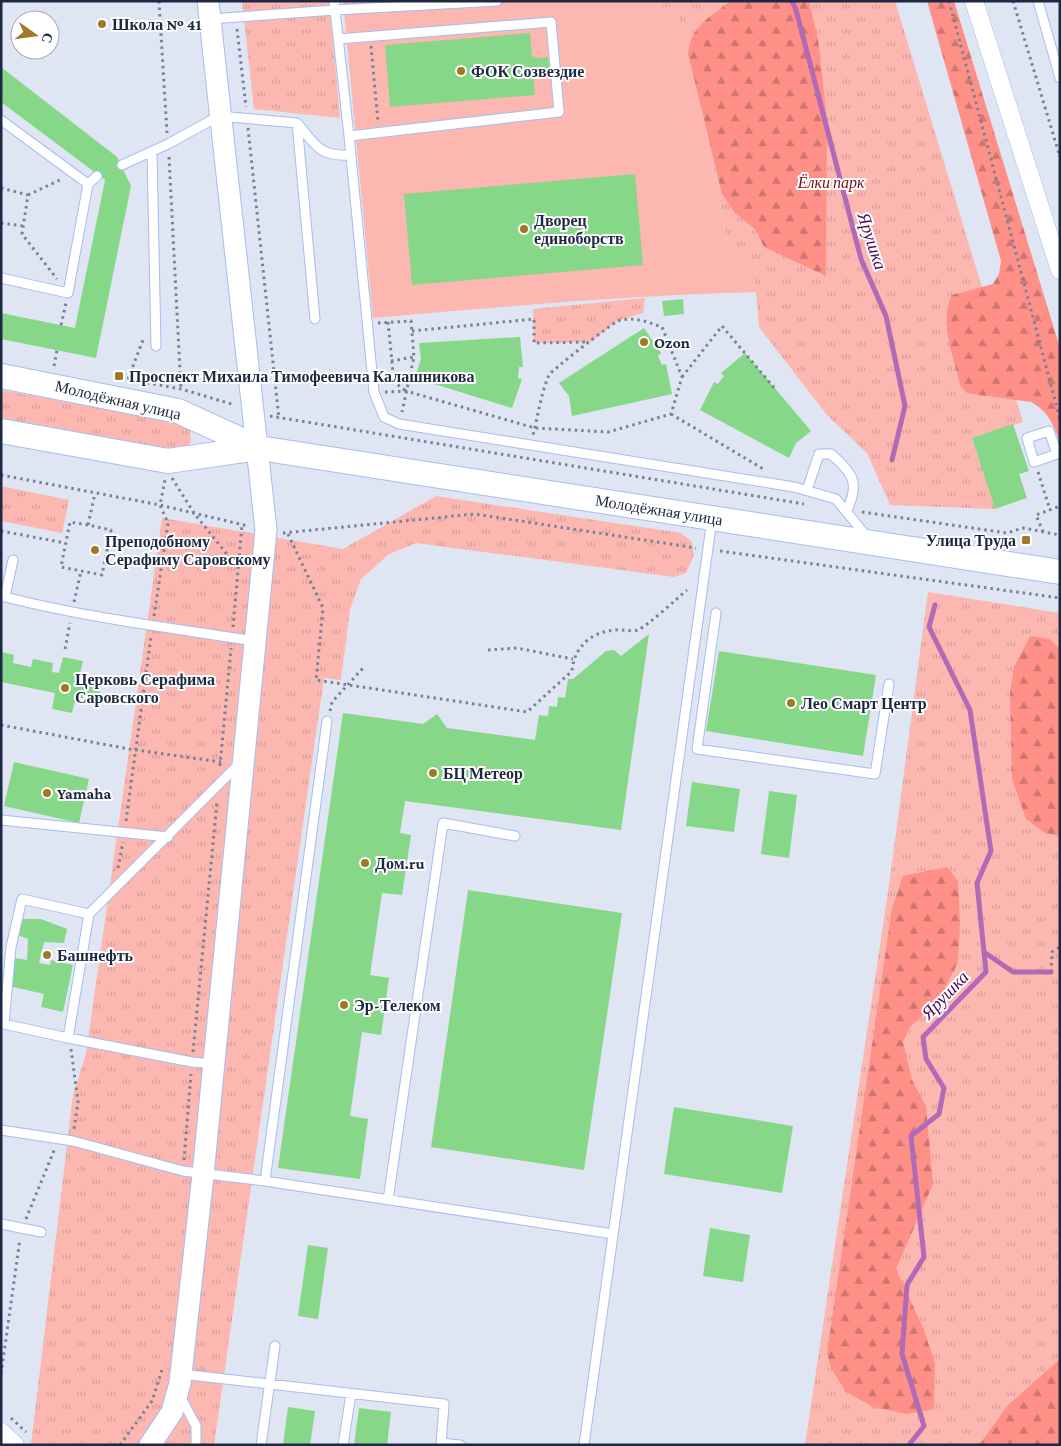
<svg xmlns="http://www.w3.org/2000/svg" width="1061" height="1446" viewBox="0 0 1061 1446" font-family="'Crimson Pro',serif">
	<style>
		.grass { fill: url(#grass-tufts) }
		.forest { fill: url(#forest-firs) }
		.pitch { fill: #fdb7b1 }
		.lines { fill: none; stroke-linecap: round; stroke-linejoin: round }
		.stream { stroke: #b16ab6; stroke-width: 5 }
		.building { fill: #86d788 }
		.service-casing { stroke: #a4bdf3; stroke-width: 11 }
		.minor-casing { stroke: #a4bdf3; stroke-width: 19 }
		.tertiary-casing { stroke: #a4bdf3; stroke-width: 23 }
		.secondary-casing { stroke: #a4bdf3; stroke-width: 26 }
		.path { stroke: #788296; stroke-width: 3; stroke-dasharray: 2.5 4; stroke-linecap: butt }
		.service { stroke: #fff; stroke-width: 9 }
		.minor { stroke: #fff; stroke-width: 18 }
		.tertiary { stroke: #fff; stroke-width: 21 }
		.secondary { stroke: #fff; stroke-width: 24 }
		.poi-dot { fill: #9d7a25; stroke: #fff; stroke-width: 2 }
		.labels { text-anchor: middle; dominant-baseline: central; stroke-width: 4; stroke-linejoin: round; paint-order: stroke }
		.poi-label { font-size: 16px; font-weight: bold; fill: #1d2943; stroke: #fff; text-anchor: start }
		.park-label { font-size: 16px; font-style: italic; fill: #731016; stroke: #fff }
		.street-label { font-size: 16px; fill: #1d2943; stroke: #fff }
		.water-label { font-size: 18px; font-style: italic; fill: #500d55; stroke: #fff }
	</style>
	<defs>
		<pattern id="grass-tufts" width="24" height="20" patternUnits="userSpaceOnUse" patternTransform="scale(1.25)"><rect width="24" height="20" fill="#fdb7b1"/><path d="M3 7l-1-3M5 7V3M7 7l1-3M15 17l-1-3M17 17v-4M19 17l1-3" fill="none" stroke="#d89d99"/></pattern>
		<pattern id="forest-firs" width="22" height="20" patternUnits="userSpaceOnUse" patternTransform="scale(1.25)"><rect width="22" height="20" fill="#fe9088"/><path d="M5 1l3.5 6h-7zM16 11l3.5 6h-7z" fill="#cd7671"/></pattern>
	</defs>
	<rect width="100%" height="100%" fill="#dfe5f3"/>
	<path class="grass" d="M 242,1 L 329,1 L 340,118 L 254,109 Z
		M 654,1 L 895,1 L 1023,422 L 972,438 L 995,509 L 890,505 L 867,453 L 827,415 L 759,327 L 754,267 L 728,245 L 705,124 L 676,8 L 655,6 Z
		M 645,298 L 643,313 L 617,321 L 591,342 L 534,343 L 533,309 Z
		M 1,390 L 189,424 L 191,442 L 183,451 L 1,418 Z
		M 1,486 L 69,500 L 62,533 L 1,521 Z
		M 436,496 L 681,533 L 692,542 L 694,555 L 686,573 L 674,577 L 416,543 L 389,554 L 361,579 L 350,609 L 341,680 L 324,678 L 214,1445 L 31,1445 L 73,1095 L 86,1054 L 162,518 L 343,549 Z
		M 928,592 L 1060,613 L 1060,1445 L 805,1445 L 890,878 Z"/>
	<path class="forest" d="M 731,1 L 809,1 L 818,39 L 827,119 L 826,276 L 764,247 L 756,230 L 735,213 L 722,194 L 688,54 C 690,27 711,16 731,1 Z
		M 927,1 L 954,1 L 1060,348 L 1060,442 C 1053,424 1048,411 1031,402 L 967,393 L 960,385 C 954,357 938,321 952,295 L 993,284 L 999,274 L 1001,261 Z
		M 1030,636 L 1050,639 L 1060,650 L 1060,836 L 1045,833 L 1026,819 L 1012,779 L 1010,693 L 1014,667 Z
		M 947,867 L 958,881 L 960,922 L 958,962 L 940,999 L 910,1027 L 903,1042 L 912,1080 L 926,1106 L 933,1184 L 896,1269 L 924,1330 L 935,1364 L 934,1409 L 907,1414 L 873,1407 L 846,1392 L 831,1368 L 827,1353 L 892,908 L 903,876 Z
		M 1060,1359 L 1060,1445 L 979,1445 L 1008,1405 Z"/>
	<path class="pitch" d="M 343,1 L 654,1 L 655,6 L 676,8 L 705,124 L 728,245 L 754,267 L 757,292 C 629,295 501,307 373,318 Z"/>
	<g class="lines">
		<path class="stream" d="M 792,1 L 796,10 L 861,259 L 886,316 L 905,406 L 892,460
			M 984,952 L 1013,972 L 1051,972
			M 909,1445 L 924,1426 L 902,1354 L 907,1285 L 924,1257 L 911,1136 L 939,1114 L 944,1088 L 926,1059 L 923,1037 L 986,972 L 977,883 L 991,851 L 970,710 L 929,627 L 935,605"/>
	</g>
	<path class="building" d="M 530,33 L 532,56 L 537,58 L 548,57 L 549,69 L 538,70 L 533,73 L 535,95 L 390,107 L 385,45 Z
		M 1,67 L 117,157 L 131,186 L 96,358 L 1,339 L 1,313 L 75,328 L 105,180 L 1,102 Z
		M 635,174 L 643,265 L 412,285 L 404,194 Z
		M 683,299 L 684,314 L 664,316 L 662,301 Z
		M 644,328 L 661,353 L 658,356 L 662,365 L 666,364 L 672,394 L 572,416 L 569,396 L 559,383 Z
		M 520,337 L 523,367 L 519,367 L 518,378 L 522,379 L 512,408 L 415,378 L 421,359 L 419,343 Z
		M 745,353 L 811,431 L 796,443 L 789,458 L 700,410 L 714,382 L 718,384 L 724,376 L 721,373 Z
		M 1013,424 L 1029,471 L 1019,474 L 1027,498 L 995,509 L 972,438 Z
		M 649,634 L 621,830 L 405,801 L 400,833 L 411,835 L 402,895 L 382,893 L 370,975 L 389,978 L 381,1035 L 362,1032 L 350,1116 L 368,1119 L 360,1179 L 278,1168 L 343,713 L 423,724 L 437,714 L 447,728 L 535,740 L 539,715 L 548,716 L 549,706 L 557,707 L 558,697 L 565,698 L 568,679 L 573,679 L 606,651 L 614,650 L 621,656 Z
		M 719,651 L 876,675 L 863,756 L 706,731 Z
		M 1,652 L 14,655 L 13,663 L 31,667 L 33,659 L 53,663 L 52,672 L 59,673 L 63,657 L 83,661 L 79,678 L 102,682 L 98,701 L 76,697 L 72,713 L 52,709 L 55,693 L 1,682 Z
		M 14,762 L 89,779 L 79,823 L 4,806 Z
		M 692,782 L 740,789 L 734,832 L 686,826 Z
		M 769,791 L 797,795 L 789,858 L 761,854 Z
		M 468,890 L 622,913 L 584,1170 L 431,1147 Z
		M 13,919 L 41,919 L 67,929 L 64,943 L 44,942 L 39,963 L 50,965 L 51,960 L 73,965 L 63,1012 L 41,1007 L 44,994 L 9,986 L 15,958 L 27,960 L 28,939 L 10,932 Z
		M 674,1107 L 793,1126 L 782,1193 L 664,1174 Z
		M 710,1228 L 750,1235 L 743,1282 L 703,1276 Z
		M 308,1245 L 328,1248 L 318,1319 L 298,1316 Z
		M 288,1407 L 315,1411 L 310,1445 L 283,1445 Z
		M 359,1408 L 391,1412 L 387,1445 L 354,1445 Z"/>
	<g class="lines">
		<g class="service-casing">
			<path id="service" d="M 334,1 L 349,136 L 559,112 L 551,22 L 338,39
				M 1038,1 L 1060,78
				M 210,19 L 335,10 L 497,1
				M 1,120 L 88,184
				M 297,123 C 316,145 319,157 351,155
				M 349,136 L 374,392 L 384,417 L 399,424 L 794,487 L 836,499 L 868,538
				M 152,152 L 156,346
				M 122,165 L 168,144 L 219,116 L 297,123 L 315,319
				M 1,278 L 68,293 L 88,184 L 97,176
				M 1057,454 L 1049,431 L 1027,438 L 1034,462 L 1057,454 L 1060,453
				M 807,490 L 819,454 L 831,454 C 853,473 860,483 847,510
				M 13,560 L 5,597 C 88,618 171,628 255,641
				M 716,613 L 697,749 L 875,774 L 889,684
				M 1,820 L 168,837
				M 68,1038 L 4,1024 L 11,947 L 22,899 L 89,914
				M 214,1064 L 192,1062 L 68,1038 L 89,914 L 240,763
				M 1,1130 L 73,1141 L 183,1171 L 265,1181 L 327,721
				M 265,1181 L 613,1234
				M 388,1200 L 443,823 L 515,836
				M 1,1224 L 41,1232
				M 181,1374 L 444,1404 L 441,1445
				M 180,1396 L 196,1426 L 196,1445
				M 441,1443 L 460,1445
				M 261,1445 L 275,1346
				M 343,1445 L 351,1394
				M 584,1445 L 712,519"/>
		</g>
		<g class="minor-casing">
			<path id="minor" d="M 974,1 L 1060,270
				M 1,1432 L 15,1445"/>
		</g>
		<g class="tertiary-casing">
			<path id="tertiary" d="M 150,1445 L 172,1412 L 180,1383 L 203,1175 L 266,530 L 208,1"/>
		</g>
		<g class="secondary-casing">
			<path id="secondary" d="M 1,376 L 178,411 L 259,448 L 1060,572
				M 1,431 L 168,461 L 259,448"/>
		</g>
		<path class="path" d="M 159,1 L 167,133
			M 949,1 L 1060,419
			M 1013,1 L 1060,157
			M 237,29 L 246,107
			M 371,46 L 378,122
			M 248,128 L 279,419
			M 169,157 L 181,390
			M 1,188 L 28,195 L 22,234 L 57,279
			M 28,195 L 62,179
			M 1,223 L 23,226
			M 388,322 L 394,382 L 406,391
			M 378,323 L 411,321 L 414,357 L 402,412
			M 61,325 L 66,303
			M 412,331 L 534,319 L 534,343 L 589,342
			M 391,361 L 414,357
			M 54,366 L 57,350
			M 115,377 L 181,389 L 235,405
			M 682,377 L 722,326 L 776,390
			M 128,379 L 143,340
			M 385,392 L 406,391 L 535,428 L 608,432 L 671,414 L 682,377 L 662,327 C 647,322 634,316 618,321 C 612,323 551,371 549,375 C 541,393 538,416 533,435
			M 671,414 L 765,470
			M 270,416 L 804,504
			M 1038,472 L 1050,510
			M 1,475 L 160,505 L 248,526
			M 172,478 L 194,513 L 238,568
			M 862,512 L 1007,533 L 1023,528 L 1060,535
			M 88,525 L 70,522 L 61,567 L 102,575 L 111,530 L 88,525 L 95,493
			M 1,531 L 65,543
			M 1043,532 L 1036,515 L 1060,506
			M 283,533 L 475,514 L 696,548
			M 288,534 L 323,608 L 316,680 L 527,712 L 572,671 C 574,647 591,632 615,630 C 622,629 632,632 638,630 C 650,624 675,600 687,590
			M 720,551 L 1060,598
			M 74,602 L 81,571
			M 154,616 L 168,523 L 160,505 L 165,480
			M 233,627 L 242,525
			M 65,649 L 70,623
			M 488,650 L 517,648 L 573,659
			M 330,711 L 332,702 L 363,668
			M 1,725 L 129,749 L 221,762
			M 220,766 L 231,648
			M 126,821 L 151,637
			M 118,868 L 123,842
			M 1051,972 L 1052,952 L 1060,947
			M 71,1049 L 78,1102 L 74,1129
			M 193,1052 L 217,802
			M 184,1160 L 191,1074
			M 26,1219 L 55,1148
			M 1,1374 L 20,1239
			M 11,1418 L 26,1432
			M 120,1445 L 152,1401 L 162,1370"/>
		<use href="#service" class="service"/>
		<use href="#minor" class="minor"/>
		<use href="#tertiary" class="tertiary"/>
		<use href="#secondary" class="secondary"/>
	</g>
	<g class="poi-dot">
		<circle cx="102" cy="24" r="5"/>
		<circle cx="461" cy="71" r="5"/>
		<circle cx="524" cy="229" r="5"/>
		<circle cx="644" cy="342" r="5"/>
		<rect x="114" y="371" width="10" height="10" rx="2.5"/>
		<rect x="1021" y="535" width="10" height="10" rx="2.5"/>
		<circle cx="95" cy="550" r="5"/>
		<circle cx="65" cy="688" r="5"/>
		<circle cx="791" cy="703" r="5"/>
		<circle cx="433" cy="773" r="5"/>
		<circle cx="47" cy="793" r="5"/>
		<circle cx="365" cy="863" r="5"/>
		<circle cx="47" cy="955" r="5"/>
		<circle cx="344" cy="1005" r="5"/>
	</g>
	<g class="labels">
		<g class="poi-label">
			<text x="112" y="24">Школа № 41</text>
			<text x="471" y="71">ФОК Созвездие</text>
			<text x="534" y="220">Дворец<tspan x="534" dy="18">единоборств</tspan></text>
			<text x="654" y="342">Ozon</text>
			<text x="129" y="376">Проспект Михаила Тимофеевича Калашникова</text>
			<text x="1016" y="540" text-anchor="end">Улица Труда</text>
			<text x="105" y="541">Преподобному<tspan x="105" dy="18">Серафиму Саровскому</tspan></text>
			<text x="75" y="679">Церковь Серафима<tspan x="75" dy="18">Саровского</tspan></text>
			<text x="801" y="703">Лео Смарт Центр</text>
			<text x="443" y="773">БЦ Метеор</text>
			<text x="57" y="793">Yamaha</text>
			<text x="375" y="863">Дом.ru</text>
			<text x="57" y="955">Башнефть</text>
			<text x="354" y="1005">Эр-Телеком</text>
		</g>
		<g class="park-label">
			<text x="831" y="182">Ёлки парк</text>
		</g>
		<g class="street-label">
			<text transform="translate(118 400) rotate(13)">Молодёжная улица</text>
			<text transform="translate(659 510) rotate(9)">Молодёжная улица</text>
		</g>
		<g class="water-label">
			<text transform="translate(872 241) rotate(72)">Ярушка</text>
			<text transform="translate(945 995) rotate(-46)">Ярушка</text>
		</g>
	</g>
	<rect width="1061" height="1446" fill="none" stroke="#1d2943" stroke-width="5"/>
	<g transform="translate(35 35) rotate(104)"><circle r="24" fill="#ffffff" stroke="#a5a9b4"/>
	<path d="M0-4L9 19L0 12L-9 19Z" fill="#9d7a25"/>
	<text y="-8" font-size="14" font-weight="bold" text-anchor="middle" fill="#1d2943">С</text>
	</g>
</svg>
